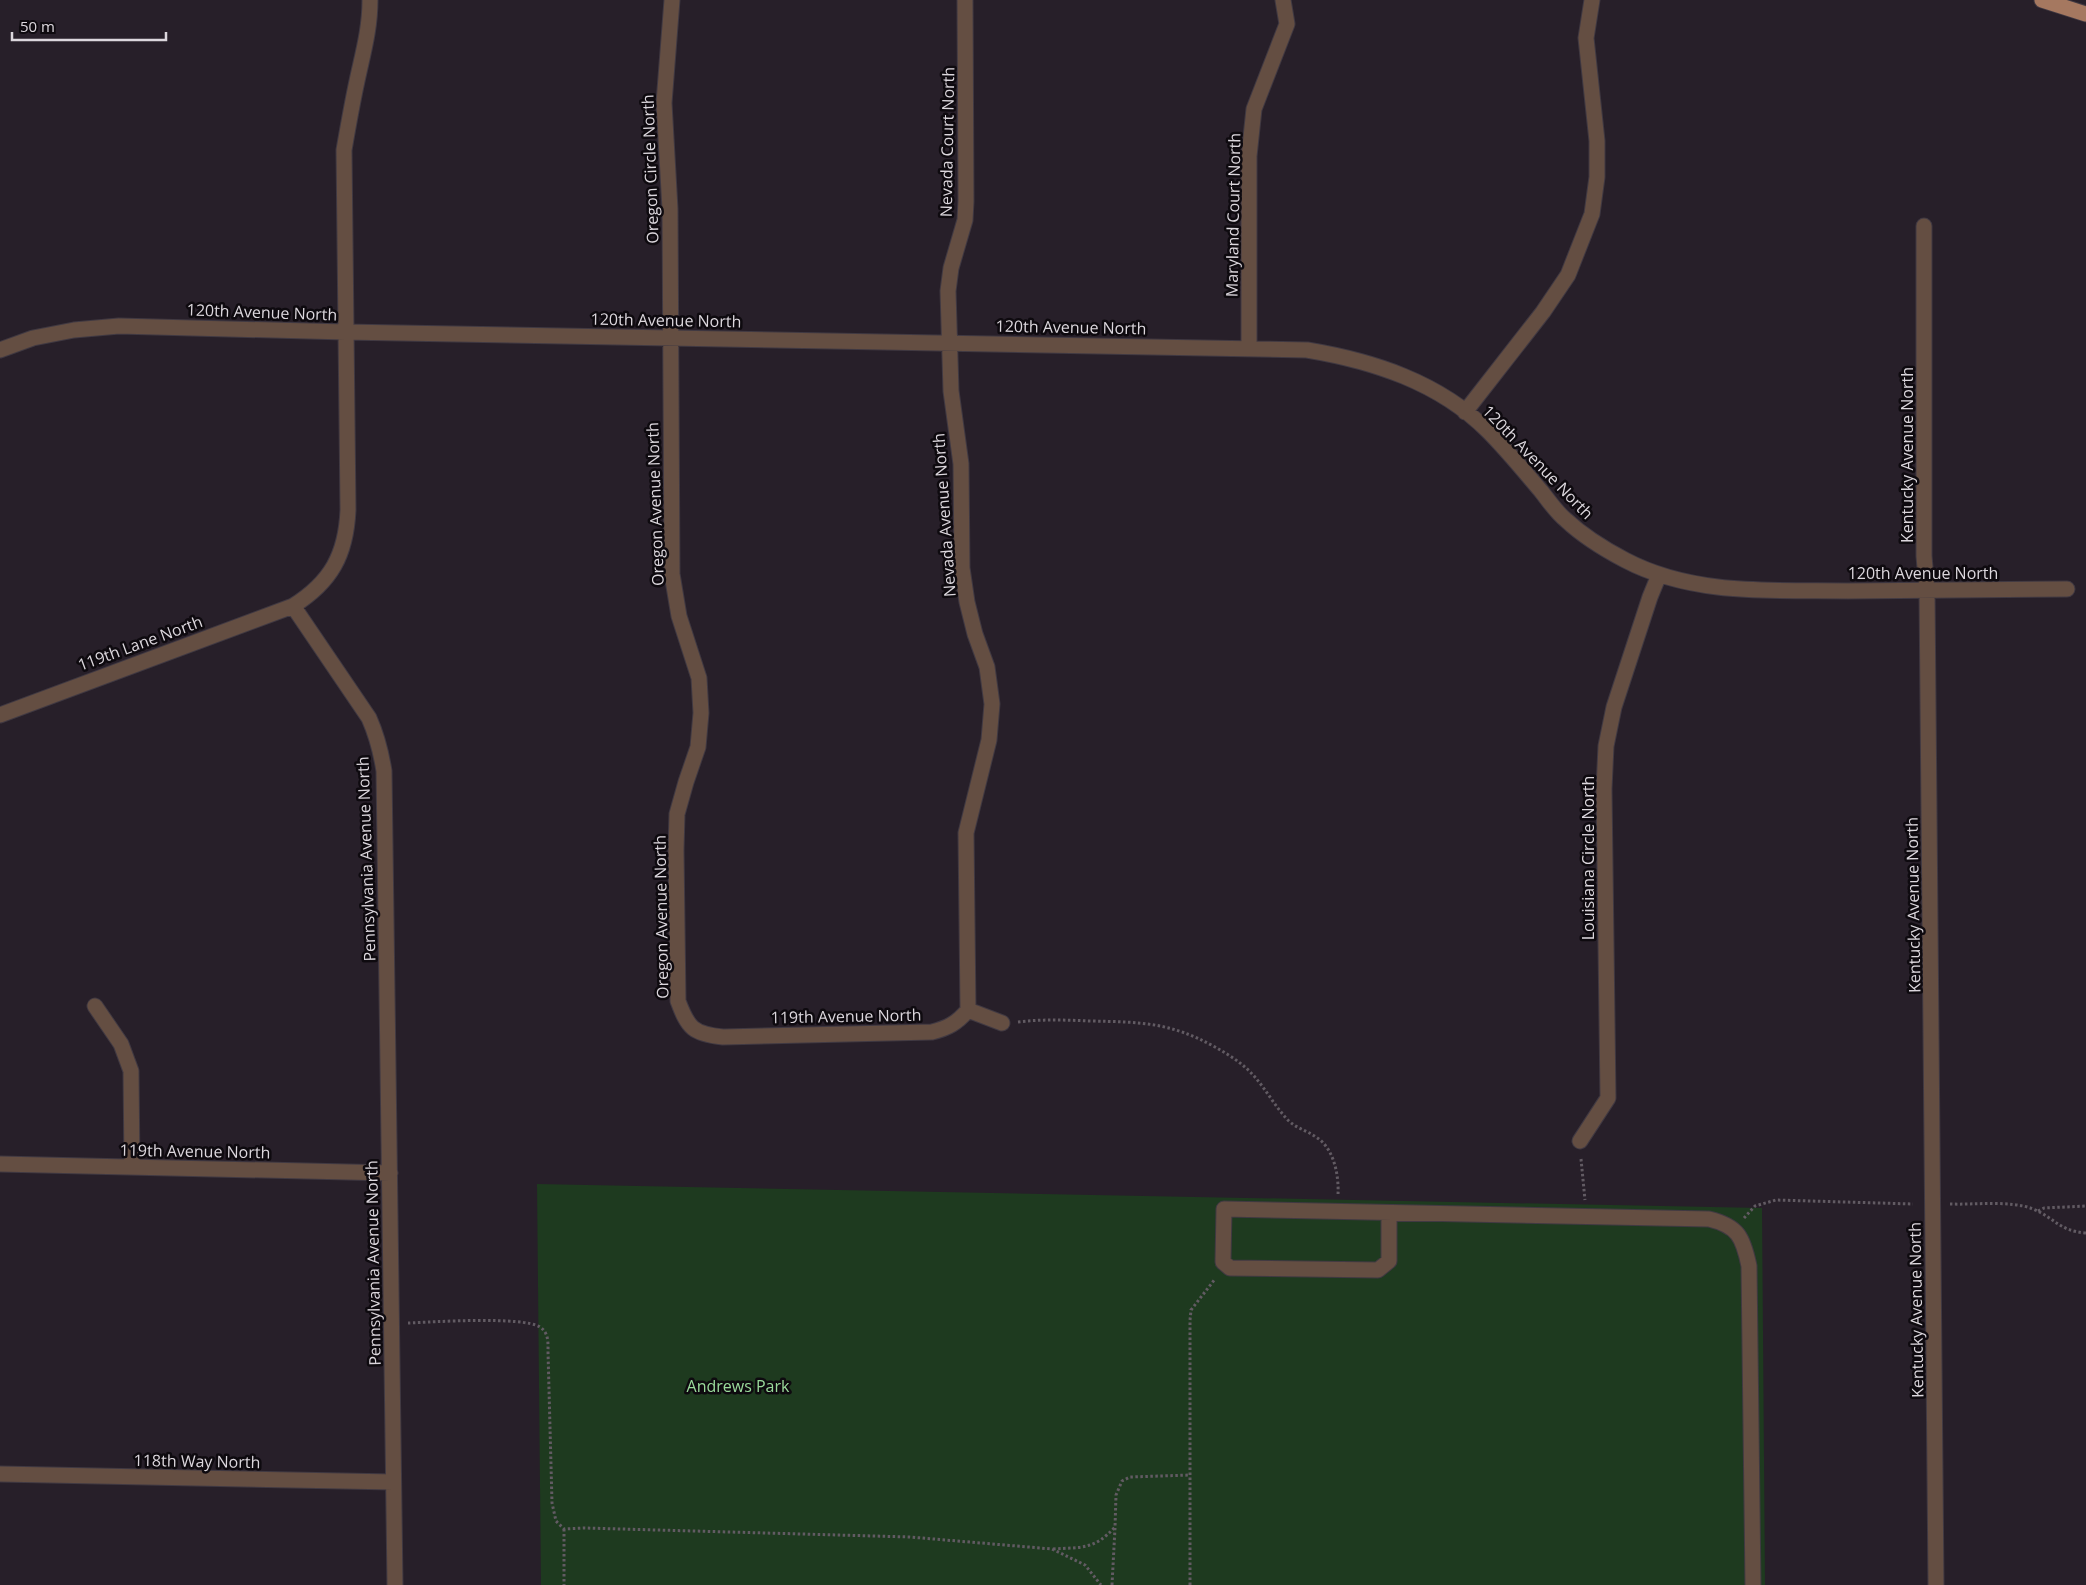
<svg xmlns="http://www.w3.org/2000/svg" width="2086" height="1585" viewBox="0 0 2086 1585" font-family="'Open Sans',sans-serif">
	<style>
		.green { fill: #1e3a1f }
		.lines { fill: none; stroke-linecap: round; stroke-linejoin: round }
		.minor-casing { stroke: #403942; stroke-width: 17 }
		.major-casing { stroke: #403942; stroke-width: 17 }
		.path { stroke: #625b63; stroke-width: 3; stroke-dasharray: 2.5 2.5; stroke-linecap: butt }
		.minor { stroke: #644e42; stroke-width: 15 }
		.major { stroke: #a57860; stroke-width: 15 }
		.labels { text-anchor: middle; dominant-baseline: central; stroke-width: 5; stroke-linejoin: round; paint-order: stroke }
		.street-label { font-size: 16px; fill: #dcd7dd; stroke: #0e0a0f }
		.park-label { font-size: 16px; fill: #9ada9b; stroke: #0e0a0f }
	</style>
	<rect width="100%" height="100%" fill="#271f29"/>
	<path class="green" d="M 537,1184 L 1762,1208 L 1765,1585 L 541,1585 Z"/>
	<g class="lines">
		<g class="minor-casing">
			<path id="minor" d="M 672,0 L 664,103 L 670,209 L 672,574 L 679,616 L 699,678 L 701,713 L 698,747 L 686,782 L 677,814 L 676,850 L 678,1001 C 688,1028 693,1034 723,1037 L 932,1032 C 948,1028 957,1023 968,1010 L 1002,1023
				M 965,0 L 966,201 L 965,220 L 951,268 L 948,291 L 951,391 L 961,464 L 962,568 L 967,602 L 975,634 L 987,667 L 992,704 L 989,740 L 966,833 L 968,1010
				M 1924,226 L 1924,556 L 1927,591 L 1936,1585
				M 1249,348 L 1249,156 L 1254,109 L 1287,24 L 1283,0
				M 0,350 L 33,338 L 74,330 L 119,326 L 345,332 L 1307,350 C 1373,361 1439,382 1488,431 C 1507,450 1524,471 1541,491 C 1549,501 1556,512 1566,520 C 1583,536 1604,549 1625,560 C 1693,596 1773,590 1848,591 C 1921,591 1994,590 2067,589
				M 1465,412 L 1543,312 L 1568,275 L 1592,214 L 1597,177 L 1597,141 L 1586,38 L 1592,0
				M 293,606 L 369,718 C 377,736 381,752 384,771 L 395,1585
				M 0,715 L 293,606 C 331,582 346,555 348,510 L 344,150 C 348,127 352,104 357,81 C 363,53 370,29 370,0
				M 95,1006 L 121,1044 L 131,1071 L 132,1167
				M 1580,1141 L 1608,1098 L 1604,789 L 1606,746 L 1614,707 L 1650,597 L 1659,575
				M 0,1164 L 390,1173
				M 1389,1213 L 1389,1261 L 1378,1270 L 1230,1268 L 1223,1262 L 1224,1209 L 1709,1219 C 1738,1226 1743,1237 1749,1266 L 1753,1585
				M 0,1474 L 393,1482"/>
		</g>
		<g class="major-casing">
			<path id="major" d="M 2042,0 L 2086,14"/>
		</g>
		<path class="path" d="M 1018,1022 C 1042,1019 1066,1020 1090,1021 C 1140,1022 1170,1022 1215,1047 C 1226,1053 1237,1060 1246,1068 C 1263,1083 1272,1103 1287,1119 C 1295,1128 1306,1130 1316,1137 C 1334,1148 1339,1175 1338,1195
			M 1581,1159 L 1585,1200
			M 1950,1204 C 1974,1205 2011,1200 2033,1209 C 2055,1218 2059,1231 2086,1233
			M 2038,1211 L 2044,1208 L 2086,1206
			M 1744,1218 L 1755,1206 L 1776,1200 L 1913,1204
			M 408,1323 C 432,1322 523,1316 540,1327 C 549,1333 548,1343 548,1352 L 552,1503 L 556,1521 L 564,1529 L 585,1528 L 910,1537 L 1052,1549 L 1085,1565 L 1101,1585
			M 564,1529 L 564,1585
			M 1053,1549 C 1082,1547 1094,1550 1115,1527 L 1116,1495 L 1122,1481 L 1130,1477 L 1190,1475
			M 1112,1585 L 1115,1528
			M 1190,1585 L 1190,1320 L 1191,1310 L 1215,1279"/>
		<use href="#minor" class="minor"/>
		<use href="#major" class="major"/>
	</g>
	<g class="labels">
		<g class="street-label">
			<text transform="translate(947 142) rotate(-89)">Nevada Court North</text>
			<text transform="translate(650 169) rotate(-92)">Oregon Circle North</text>
			<text transform="translate(1233 215) rotate(-89)">Maryland Court North</text>
			<text transform="translate(262 312) rotate(2)">120th Avenue North</text>
			<text transform="translate(666 320) rotate(1)">120th Avenue North</text>
			<text transform="translate(1071 327) rotate(1)">120th Avenue North</text>
			<text transform="translate(1907 455) rotate(-90)">Kentucky Avenue North</text>
			<text transform="translate(1538 462) rotate(46)">120th Avenue North</text>
			<text transform="translate(655 504) rotate(-92)">Oregon Avenue North</text>
			<text transform="translate(944 515) rotate(-94)">Nevada Avenue North</text>
			<text x="1923" y="573">120th Avenue North</text>
			<text transform="translate(140 643) rotate(-20)">119th Lane North</text>
			<text transform="translate(1588 858) rotate(-90)">Louisiana Circle North</text>
			<text transform="translate(366 859) rotate(-92)">Pennsylvania Avenue North</text>
			<text transform="translate(1913 905) rotate(-91)">Kentucky Avenue North</text>
			<text transform="translate(661 917) rotate(-91)">Oregon Avenue North</text>
			<text transform="translate(846 1016) rotate(-1)">119th Avenue North</text>
			<text transform="translate(195 1151) rotate(1)">119th Avenue North</text>
			<text transform="translate(373 1263) rotate(-91)">Pennsylvania Avenue North</text>
			<text transform="translate(1916 1310) rotate(-91)">Kentucky Avenue North</text>
			<text transform="translate(197 1461) rotate(1)">118th Way North</text>
		</g>
		<g class="park-label">
			<text x="738" y="1386">Andrews Park</text>
		</g>
	</g>
	<path d="M12 32v8h154v-8" fill="none" stroke="#dcd7dd" stroke-width="2.5"/>
	<text x="20" y="32" font-size="15" fill="#dcd7dd" stroke="#0e0a0f" stroke-width="4" paint-order="stroke">50 m</text>
</svg>
